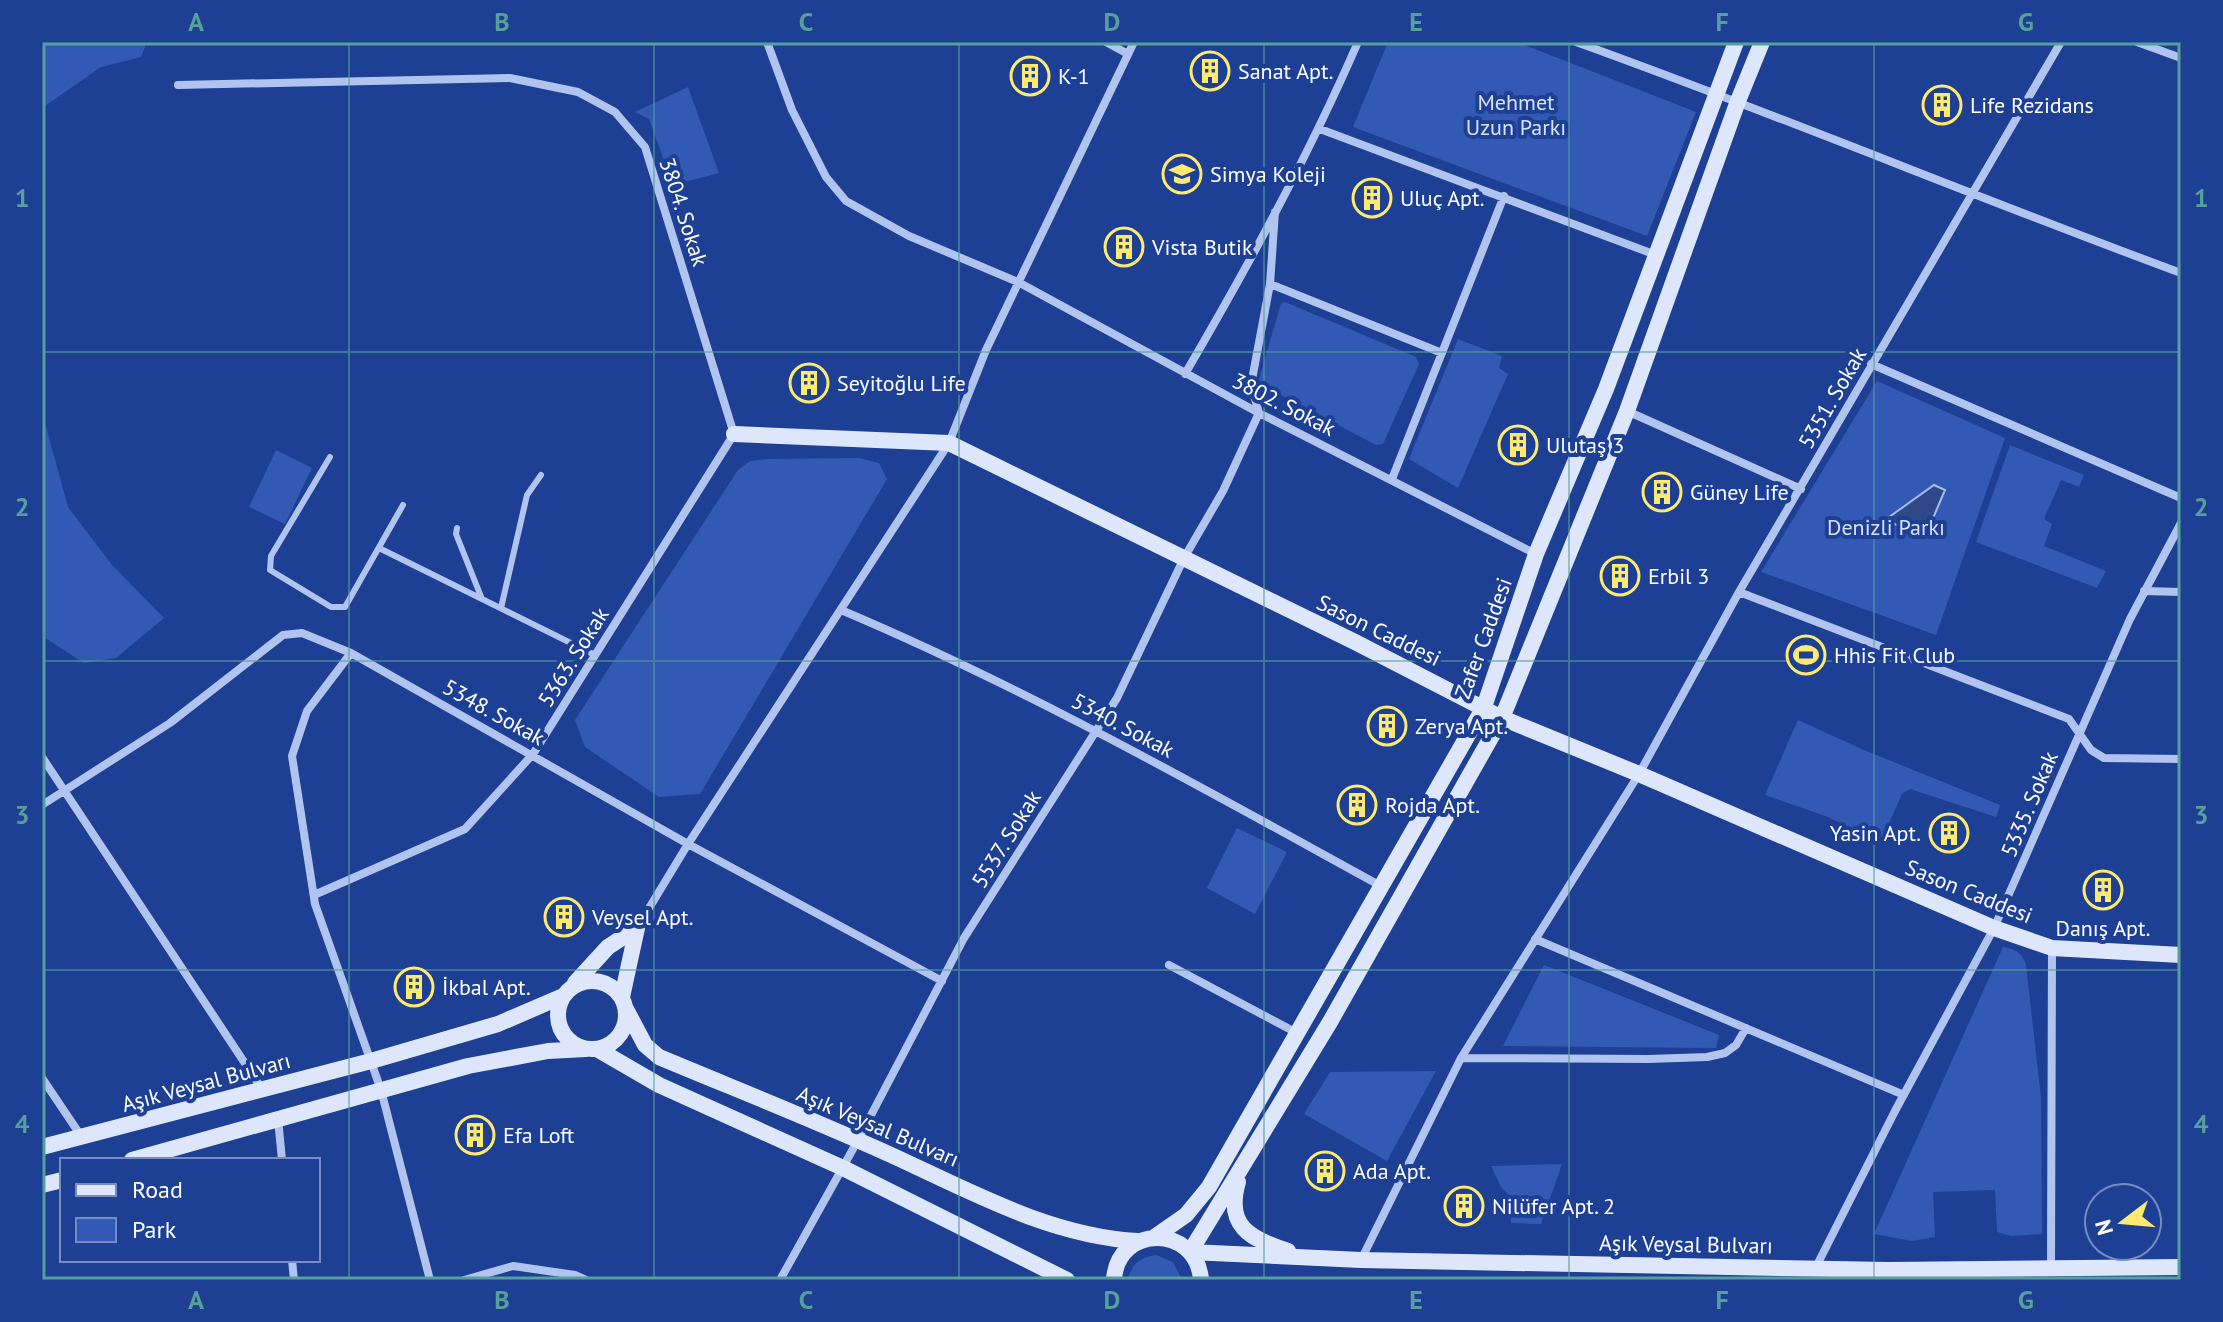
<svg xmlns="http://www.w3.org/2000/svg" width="2223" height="1322" viewBox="0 0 2223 1322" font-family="'PT Sans',sans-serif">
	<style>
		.green { fill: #3259b3 }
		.water { fill: #2f4888; stroke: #a4bcf0; stroke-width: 2 }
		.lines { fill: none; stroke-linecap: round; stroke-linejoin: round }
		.lane { stroke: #b1c4ef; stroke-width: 6 }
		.street { stroke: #b1c4ef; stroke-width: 8 }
		.secondary { stroke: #dee6fb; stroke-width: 16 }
		.grid { fill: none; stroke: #579f9a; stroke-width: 2; stroke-opacity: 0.55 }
		.labels { text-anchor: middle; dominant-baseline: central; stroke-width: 8; stroke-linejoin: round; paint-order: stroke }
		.poi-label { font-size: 22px; fill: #fff; stroke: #1d4095; text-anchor: start }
		.park-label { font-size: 22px; fill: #d7e2fb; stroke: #1d4095 }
		.street-label { font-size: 22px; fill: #fff; stroke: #1d4095 }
		.neatline { fill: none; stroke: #579f9a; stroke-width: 3 }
		.grid-label { font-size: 26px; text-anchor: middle; font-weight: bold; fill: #579f9a }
	</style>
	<rect width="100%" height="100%" fill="#1d4095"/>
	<path class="green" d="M 42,42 L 147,42 L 141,57 L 101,67 L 42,108 Z
		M 1388,42 L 1517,42 L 1696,112 L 1647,236 L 1353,127 Z
		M 688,87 L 719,173 L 673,185 L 649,119 L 635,112 Z
		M 1285,302 L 1416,357 L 1419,364 L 1383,444 L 1376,445 L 1258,383 L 1281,303 Z
		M 1458,339 L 1502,356 L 1499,368 L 1508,374 L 1458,488 L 1409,459 Z
		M 1877,381 L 2005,438 L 1936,635 L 1761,572 Z
		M 42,412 L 68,507 L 112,565 L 164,618 L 116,658 L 84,663 L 42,636 Z
		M 2010,445 L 2084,475 L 2079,487 L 2061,480 L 2044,519 L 2052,524 L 2044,546 L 2106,571 L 2097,588 L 1976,542 Z
		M 276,450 L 312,468 L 285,524 L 249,507 Z
		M 859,458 L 879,463 L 887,479 L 700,794 L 659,797 L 585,747 L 575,720 L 738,470 L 750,461 L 766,459 Z
		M 1798,720 L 1864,750 L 2000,805 L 1996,817 L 1910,789 L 1902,794 L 1880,843 L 1828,817 L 1765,795 Z
		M 1237,828 L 1287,852 L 1255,914 L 1207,888 Z
		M 2003,947 C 2015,949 2022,952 2026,965 L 2041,1098 L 2042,1234 L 2011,1236 L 1997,1232 L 1995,1190 L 1933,1192 L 1935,1237 L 1912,1241 L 1874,1234 Z
		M 1544,965 L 1719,1035 L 1716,1048 L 1503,1046 Z
		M 1436,1071 L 1387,1161 L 1304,1114 L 1330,1072 Z
		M 1562,1164 L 1541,1224 L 1511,1223 L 1509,1195 L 1501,1187 L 1491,1166 Z
		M 1156,1255 L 1173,1262 L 1182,1280 L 1128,1280 C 1131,1264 1141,1257 1156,1255 Z"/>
	<path class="water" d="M 1934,485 L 1945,490 L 1925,537 L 1885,520 Z"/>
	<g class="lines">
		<path class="lane" d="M 330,457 L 271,556 L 270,570 L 331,607 L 345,607 L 403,505
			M 457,528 L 456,534 L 482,599
			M 379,548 L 595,655
			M 501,608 L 527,495 L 541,475"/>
		<path class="street" d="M 767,42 L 792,110 L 826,177 L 846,201 L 909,236 L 1018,282 L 1259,413 L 1536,554
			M 1106,42 L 1128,54
			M 1576,42 C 1779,115 1978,198 2181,273
			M 2137,42 L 2181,58
			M 178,85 L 510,78 L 578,92 L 615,112 L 645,147 L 734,434 L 533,754 L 465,829 L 314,895
			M 1320,129 L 1656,255
			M 1270,284 L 1442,353
			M 1871,364 L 2181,498
			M 1185,374 C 1248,266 1308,157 1358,42
			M 1627,411 L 1801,489
			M 1392,479 L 1504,196
			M 2144,591 L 2181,592
			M 1739,592 L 2069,719 L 2091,750 L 2104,758 L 2181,759
			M 841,610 C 1028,689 1204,789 1381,886
			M 351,653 L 307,711 L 292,756 L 315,904 L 381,1090 L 430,1280
			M 42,757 L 262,1089
			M 42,805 L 170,723 L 283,635 L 302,633 L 351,653 L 688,844 L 942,981
			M 637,928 L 688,844 L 949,443 L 986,350 L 1134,42
			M 1535,939 L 1904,1095
			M 1169,965 L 1297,1033
			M 1461,1058 L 1649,1059 L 1707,1057 L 1725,1053 L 1736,1045 L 1746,1028
			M 42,1078 L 81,1136
			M 278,1119 L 282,1160
			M 292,1260 L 294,1280
			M 1361,1260 L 1461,1058 L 1639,774 L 1739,592 L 2061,42
			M 1816,1267 L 1895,1111 L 1994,928 L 2130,619 L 2181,523
			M 2051,1268 L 2052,948
			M 464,1280 L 513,1266 L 575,1275 L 586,1280
			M 780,1280 L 858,1140 L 964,938 L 1117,698 L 1184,558 L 1223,491 L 1259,413 L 1251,385 L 1270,284 L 1275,212"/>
		<path class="secondary" d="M 1762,42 L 1738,101 L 1627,411 L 1502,718 L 1330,1022 L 1190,1252 L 1361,1260 L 1888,1270 L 2181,1267
			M 734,434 L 949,443 L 1355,642 L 1502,718 L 1639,774 L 1994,928 L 2052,948 L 2181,955
			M558 1015a34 34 0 1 1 68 0a34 34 0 1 1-68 0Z
			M 575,983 L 608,947 L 637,928 L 622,997
			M 626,1009 L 645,1045 L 659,1057 C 733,1088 807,1117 880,1150 C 963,1187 1046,1236 1138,1241
			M 597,1049 L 659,1085 L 843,1168 L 1067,1280
			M 42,1147 L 371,1061 L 498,1024 L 563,996
			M 132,1160 L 468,1066 L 548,1051 L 586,1049
			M 1238,1182 C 1225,1226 1250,1239 1288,1251
			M 42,1185 L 62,1180
			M 1153,1238 L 1186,1215 L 1209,1187 L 1484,707 L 1536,554 L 1606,389 L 1736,42
			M 1114,1280 C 1117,1224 1197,1224 1201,1280"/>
	</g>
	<path class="grid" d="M 349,42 L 349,1280M 654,42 L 654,1280M 959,42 L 959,1280M 1264,42 L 1264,1280M 1569,42 L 1569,1280M 1874,42 L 1874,1280M 42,352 L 2181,352M 42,661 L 2181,661M 42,970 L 2181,970"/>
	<defs>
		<g id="building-ring" transform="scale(2)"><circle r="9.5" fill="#1d4095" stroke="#feea70" stroke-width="1.5"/><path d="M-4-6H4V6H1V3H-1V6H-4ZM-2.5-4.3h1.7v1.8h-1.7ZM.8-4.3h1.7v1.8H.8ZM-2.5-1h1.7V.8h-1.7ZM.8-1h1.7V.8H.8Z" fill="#feea70"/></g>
		<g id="school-ring" transform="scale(2)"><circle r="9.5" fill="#1d4095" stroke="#feea70" stroke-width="1.5"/><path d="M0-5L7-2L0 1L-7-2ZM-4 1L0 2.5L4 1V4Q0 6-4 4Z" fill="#feea70"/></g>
		<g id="stadium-ring" transform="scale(2)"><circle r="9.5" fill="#1d4095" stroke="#feea70" stroke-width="1.5"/><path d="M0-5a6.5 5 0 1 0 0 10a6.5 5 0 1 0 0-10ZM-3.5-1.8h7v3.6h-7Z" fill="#feea70"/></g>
	</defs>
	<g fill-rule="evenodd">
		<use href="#building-ring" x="1210" y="71"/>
		<use href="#building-ring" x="1030" y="76"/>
		<use href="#building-ring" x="1942" y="105"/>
		<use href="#school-ring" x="1182" y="174"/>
		<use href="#building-ring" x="1372" y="198"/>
		<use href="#building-ring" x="1124" y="247"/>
		<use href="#building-ring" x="809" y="383"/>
		<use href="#building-ring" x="1518" y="445"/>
		<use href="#building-ring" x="1662" y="492"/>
		<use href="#building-ring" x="1620" y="576"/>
		<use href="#stadium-ring" x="1806" y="655"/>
		<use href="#building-ring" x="1387" y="726"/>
		<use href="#building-ring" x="1357" y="805"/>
		<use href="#building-ring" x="1949" y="833"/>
		<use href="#building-ring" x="2103" y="890"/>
		<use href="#building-ring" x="564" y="917"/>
		<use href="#building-ring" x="414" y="987"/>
		<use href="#building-ring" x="475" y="1135"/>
		<use href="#building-ring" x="1325" y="1171"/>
		<use href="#building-ring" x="1464" y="1206"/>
	</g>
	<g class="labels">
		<g class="poi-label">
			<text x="1238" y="71">Sanat Apt.</text>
			<text x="1058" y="76">K-1</text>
			<text x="1970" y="105">Life Rezidans</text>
			<text x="1210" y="174">Simya Koleji</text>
			<text x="1400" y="198">Uluç Apt.</text>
			<text x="1152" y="247">Vista Butik</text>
			<text x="837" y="383">Seyitoğlu Life</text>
			<text x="1546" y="445">Ulutaş 3</text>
			<text x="1690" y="492">Güney Life</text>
			<text x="1648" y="576">Erbil 3</text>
			<text x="1834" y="655">Hhis Fit Club</text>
			<text x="1415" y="726">Zerya Apt.</text>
			<text x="1385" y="805">Rojda Apt.</text>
			<text x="1921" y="833" text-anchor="end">Yasin Apt.</text>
			<text x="592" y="917">Veysel Apt.</text>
			<text x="2103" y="928" text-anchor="middle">Danış Apt.</text>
			<text x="442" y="987">İkbal Apt.</text>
			<text x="503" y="1135">Efa Loft</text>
			<text x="1353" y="1171">Ada Apt.</text>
			<text x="1492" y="1206">Nilüfer Apt. 2</text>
		</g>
		<g class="park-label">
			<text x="1516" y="102">Mehmet<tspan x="1516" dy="25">Uzun Parkı</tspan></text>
			<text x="1886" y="527">Denizli Parkı</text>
		</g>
		<g class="street-label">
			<text transform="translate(684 212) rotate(72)">3804. Sokak</text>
			<text transform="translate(1832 398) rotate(-60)">5351. Sokak</text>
			<text transform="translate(1284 404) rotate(27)">3802. Sokak</text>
			<text transform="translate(1379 630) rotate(26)">Sason Caddesi</text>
			<text transform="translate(1483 638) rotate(-70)">Zafer Caddesi</text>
			<text transform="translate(573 657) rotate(-58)">5363. Sokak</text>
			<text transform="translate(494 712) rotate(29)">5348. Sokak</text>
			<text transform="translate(1123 725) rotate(28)">5340. Sokak</text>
			<text transform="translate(2029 804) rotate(-67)">5335. Sokak</text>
			<text transform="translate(1006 839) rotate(-58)">5537. Sokak</text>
			<text transform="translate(1969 891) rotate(22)">Sason Caddesi</text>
			<text transform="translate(206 1082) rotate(-15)">Aşık Veysal Bulvarı</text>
			<text transform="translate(878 1126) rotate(23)">Aşık Veysal Bulvarı</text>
			<text transform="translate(1686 1244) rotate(1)">Aşık Veysal Bulvarı</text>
		</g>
	</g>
	<rect width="2223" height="1322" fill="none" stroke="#1d4095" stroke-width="88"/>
	<rect x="60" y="1158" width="260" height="104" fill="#1d4095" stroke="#778cbf" stroke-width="2"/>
	<rect x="76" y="1184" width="40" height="12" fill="#dee6fb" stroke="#778cbf" stroke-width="2"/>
	<text x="132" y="1198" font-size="24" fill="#ffffff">Road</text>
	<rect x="76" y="1218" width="40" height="24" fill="#3259b3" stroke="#778cbf" stroke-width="2"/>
	<text x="132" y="1238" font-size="24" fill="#ffffff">Park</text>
	<g transform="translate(2123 1222) rotate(254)"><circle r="38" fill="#1d4095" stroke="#778cbf" stroke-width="2"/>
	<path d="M0-6L14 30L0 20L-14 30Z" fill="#feea70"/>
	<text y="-12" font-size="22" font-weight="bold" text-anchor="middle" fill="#ffffff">N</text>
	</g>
	<rect x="44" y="44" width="2135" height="1234" class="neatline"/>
	<g class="grid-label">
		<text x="196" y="31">A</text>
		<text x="502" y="31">B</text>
		<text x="806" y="31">C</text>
		<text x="1112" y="31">D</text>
		<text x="1416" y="31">E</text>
		<text x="1722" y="31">F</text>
		<text x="2026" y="31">G</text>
		<text x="22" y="207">1</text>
		<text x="2201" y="207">1</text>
		<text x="22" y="516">2</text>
		<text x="2201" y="516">2</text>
		<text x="22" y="824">3</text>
		<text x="2201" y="824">3</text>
		<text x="22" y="1133">4</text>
		<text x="2201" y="1133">4</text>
		<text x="196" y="1309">A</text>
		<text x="502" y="1309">B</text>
		<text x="806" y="1309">C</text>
		<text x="1112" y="1309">D</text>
		<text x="1416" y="1309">E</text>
		<text x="1722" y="1309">F</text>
		<text x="2026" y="1309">G</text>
	</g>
</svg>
